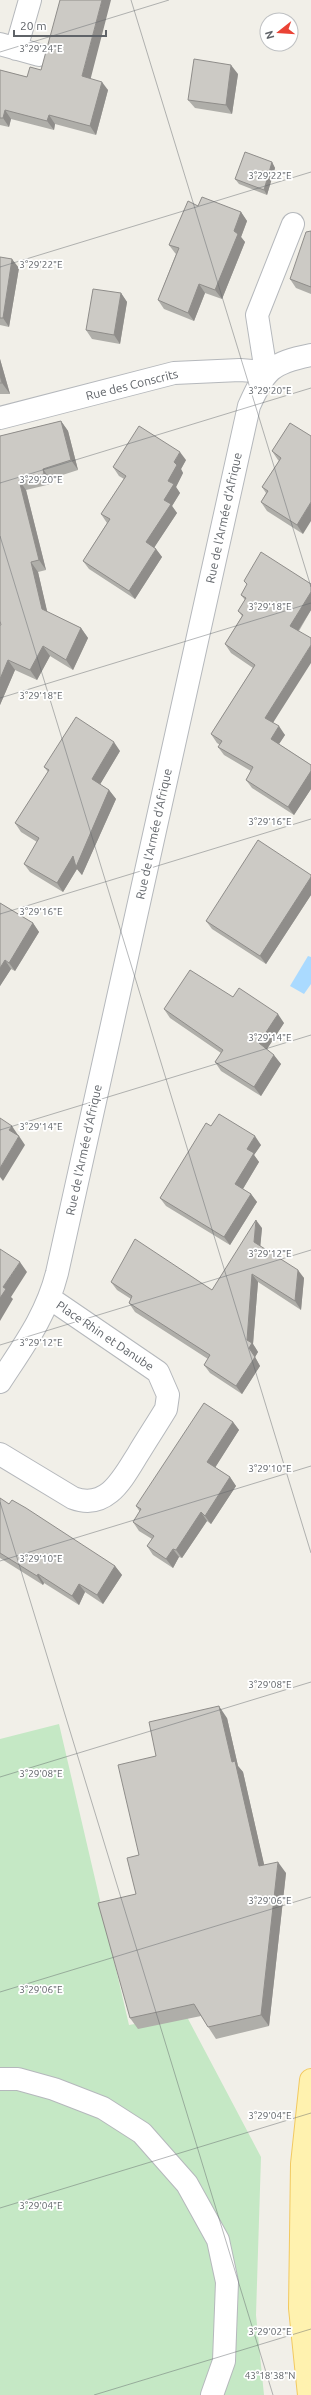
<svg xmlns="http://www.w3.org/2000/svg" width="311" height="2395" font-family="Ubuntu,sans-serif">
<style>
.green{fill:#c5e8c5}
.water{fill:#aadaff}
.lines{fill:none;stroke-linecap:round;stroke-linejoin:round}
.minor-casing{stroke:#b5b8bc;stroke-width:24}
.major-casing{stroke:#f2c960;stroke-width:24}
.minor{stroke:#fff;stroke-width:22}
.major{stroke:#fff2af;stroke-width:22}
.wall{fill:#afaea9}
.shaded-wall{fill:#8f8d8a}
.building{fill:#cccac5;stroke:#8f8d8a}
.ticks{fill:none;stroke:#5f6368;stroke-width:1;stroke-opacity:0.45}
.labels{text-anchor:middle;stroke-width:3.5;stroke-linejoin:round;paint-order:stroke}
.street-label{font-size:12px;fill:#5f6368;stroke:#fff}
.ticks-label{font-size:10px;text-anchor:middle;fill:#5f6368;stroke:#fff;stroke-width:3.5;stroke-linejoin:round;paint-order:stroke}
</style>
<rect width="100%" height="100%" fill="#f1efe8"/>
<path class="green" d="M59,1724L129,2025L186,2015L261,2157L256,2315L264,2395H0V1739Z"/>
<path class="water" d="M308,956L311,957V984L304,994L290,986Z"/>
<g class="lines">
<g class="minor-casing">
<path id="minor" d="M0,44L39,55
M16,49L30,0
M0,418L174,373L240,370L266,372L257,315L293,224
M0,1382C24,1345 46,1316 57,1273L249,406C265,370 271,363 311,355
M0,1454L73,1498C107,1511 123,1478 138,1454C147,1439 157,1424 166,1409L168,1395L158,1372L51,1299
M0,2079H18L54,2089L103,2108L142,2133L187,2184L218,2240L227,2282L224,2361L212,2395"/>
</g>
<g class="major-casing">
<path id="major" d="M309,2395L300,2308L302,2164L311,2080"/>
</g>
<use href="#minor" class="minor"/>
<use href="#major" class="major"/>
</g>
<path class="wall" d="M0,70L27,77L41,70L90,79L108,90L96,135L55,124L54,130L11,119L9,127L0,125Z
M238,74L232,114L195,108L188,100Z
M272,162L275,168L267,195L239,184L235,179Z
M198,206L241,212L247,221L241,237L245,242L222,299L205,293L194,321L164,309L158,300L176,254L175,253L169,245Z
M311,231V294L296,288L290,279Z
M0,257L19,268L9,327L0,325Z
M121,293L127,302L120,344L92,339L86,330Z
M0,359L10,394H0Z
M61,421L68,431L78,470L50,479L51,484L26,490L46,570L38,572L47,612L81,628L88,638L73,670L50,656L37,680L15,670L0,705L1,625L0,436Z
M290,423L303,534L267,511L261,502L266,493L262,487L279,461L278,460L272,451Z
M186,460L181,469L183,473L176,487L180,493L172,506L177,513L154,547L156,549L162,557L135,599L89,569L83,561L107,523L101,514L124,479L119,476L113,467Z
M244,581L311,584V610L299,631L273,723L285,735L279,744L311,765V789L294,815L252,788L246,780L251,771L224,755L218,747L220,745L217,743L211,734L253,668L231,653L225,644L242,616L238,611L245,600L241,595L247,585Z
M120,751L100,784L109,790L116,799L82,875L77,869L63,892L30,872L24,864L37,842L21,832L15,823L48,772L44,767Z
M311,875V895L266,964L212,929L206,921Z
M0,903L33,923L39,932L15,971L11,969L0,986Z
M233,997L284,1023L267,1049L281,1064L261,1096L221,1071L215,1062L221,1053L170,1018L164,1009Z
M211,1126L261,1145L254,1155L259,1162L243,1189L251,1194L257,1202L230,1245L166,1206L160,1198Z
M262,1228L260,1246L304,1278L301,1310L258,1282L253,1344L258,1352L255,1357L260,1366L242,1394L210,1373L204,1365L208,1359L135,1312L129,1303L131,1299L117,1290L111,1282L212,1290Z
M233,1422L239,1430L215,1467L230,1477L236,1486L211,1524L207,1521L182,1558L179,1557L173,1568L153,1555L147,1546L152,1539L139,1531L133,1522L140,1512L136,1506Z
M0,1498L9,1504L115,1566L122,1575L103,1604L85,1592L79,1605L44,1583L43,1585L0,1558Z
M227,1718L238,1766L243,1772L264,1865L286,1873L269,2026L216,2039L201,2016L138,2029L130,2018L136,1894L139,1855L156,1756Z"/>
<path class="shaded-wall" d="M102,0H111L89,85L82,76Z
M231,65L238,74L232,114L226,105Z
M102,82L108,90L96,135L90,126Z
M5,110L11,119L9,127L3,118Z
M49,115L55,124L54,130L47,121Z
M272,162L275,168L267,195L264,190Z
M241,212L247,221L241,237L245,242L222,299L215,290L234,231Z
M12,259L19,268L9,327L3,318Z
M199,284L205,293L194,321L188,313Z
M121,293L127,302L120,344L114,335Z
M0,359L10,394L2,383L0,375Z
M61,421L68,431L78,470L71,460Z
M180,452L186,460L181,469L183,473L176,487L180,493L172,506L177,513L152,551L146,542L164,500L168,481L174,462Z
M43,469L50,479L51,484L44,474Z
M19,480L26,490L46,570L39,560Z
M311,502V521L303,534L297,525Z
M156,549L162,557L135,599L129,591Z
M31,562L38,572L49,619L42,609Z
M311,592V610L296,634L290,626Z
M81,628L88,638L73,670L66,660Z
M311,645V663L271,726L265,718Z
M43,646L50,656L37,680L30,670Z
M8,660L15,670L0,705V679Z
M279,726L285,735L277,747L271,739Z
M114,742L120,751L98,788L92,779Z
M311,771V789L294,815L288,807Z
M109,790L116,799L82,875L77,869L63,892L57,883Z
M311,877V895L266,964L260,956Z
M33,923L39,932L15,971L9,963Z
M5,960L11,969L0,986V968Z
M278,1014L284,1023L265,1052L259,1043Z
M274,1055L281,1064L261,1096L254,1087Z
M12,1126L18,1135L15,1139L9,1130Z
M19,1136L25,1145L3,1181L0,1177V1168Z
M255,1136L261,1145L254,1155L259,1162L241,1192L235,1184L247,1149Z
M251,1194L257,1202L230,1245L224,1237Z
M256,1220L262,1228L260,1250L254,1242Z
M20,1262L27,1272L11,1297L13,1299L0,1321V1298L3,1287Z
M298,1270L304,1278L301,1310L295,1301Z
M252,1274L258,1282L253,1344L258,1352L255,1357L260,1366L242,1394L236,1386L249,1348L247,1340Z
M233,1422L239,1430L213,1471L207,1462Z
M230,1477L236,1486L211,1524L205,1516Z
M201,1512L207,1521L182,1558L176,1550Z
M173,1549L179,1557L173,1568L166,1559Z
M115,1566L122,1575L103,1604L97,1595Z
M38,1574L44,1583L43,1585L37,1576Z
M79,1584L85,1592L79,1605L72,1596Z
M219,1706L227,1718L238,1766L243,1772L267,1877L259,1866L232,1762Z
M278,1862L286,1873L269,2026L261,2015Z"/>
<path class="building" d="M60,0H102L82,76L102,82L90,126L49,115L47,121L5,110L3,118H0V70L27,77L30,67L41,70Z
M194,59L231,65L226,105L188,100Z
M245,152L272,162L264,190L235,179Z
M202,197L241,212L234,231L238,234L215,290L199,284L188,313L158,300L179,248L169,245L188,201L198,206Z
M311,231V287L290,279L306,232Z
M0,257L12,259L3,318H0Z
M93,289L121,293L114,335L86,330Z
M0,375L2,383H0Z
M61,421L71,460L43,469L44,474L19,480L39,560L31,562L42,609L81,628L66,660L43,646L30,670L8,660L0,679V625H1L0,621V436Z
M290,423L311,436V502L297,525L261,502L268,491L262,487L281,458L272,451Z
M139,426L180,452L174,462L177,465L168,481L174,484L164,500L171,504L146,542L156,549L129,591L83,561L110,519L101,514L126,476L113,467Z
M261,552L311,584V592L290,626L311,638V645L265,718L279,726L271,739L311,765V771L288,807L246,780L253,767L218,747L222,741L211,734L255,665L225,644L243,615L238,611L246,598L241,595L247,584L244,581Z
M76,717L114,742L92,779L109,790L76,867L73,856L57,883L24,864L39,838L15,823L49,770L44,767Z
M258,840L311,875V877L260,956L206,921Z
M0,903L33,923L9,963L5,960L0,968Z
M190,970L233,997L239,988L278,1014L259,1043L274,1055L254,1087L215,1062L223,1050L164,1009Z
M219,1114L255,1136L247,1149L254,1153L235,1184L251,1194L224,1237L160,1198L206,1123L211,1126Z
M0,1118L12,1126L9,1130L19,1136L0,1168Z
M256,1220L254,1242L298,1270L295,1301L252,1274L247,1340L252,1343L249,1348L255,1357L236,1386L204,1365L210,1355L129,1303L132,1296L111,1282L135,1239L212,1290Z
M0,1249L20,1262L3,1287L6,1289L0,1298Z
M204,1403L233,1422L207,1462L230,1477L205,1516L201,1512L176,1550L173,1549L166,1559L147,1546L154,1536L133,1522L141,1509L136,1506Z
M0,1498L9,1504L12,1500L26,1508L115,1566L97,1595L79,1584L72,1596L38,1574L37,1576L0,1553Z
M219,1706L232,1762L235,1761L259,1866L278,1862L261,2015L208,2027L194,2004L130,2018L98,1903L136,1894L127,1858L139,1855L118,1765L156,1756L149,1722Z"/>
<path class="ticks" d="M131,0L311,587M0,52L169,0M0,267L311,172M0,483L311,388M0,536L311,1553M0,698L311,603M0,914L311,819M0,1130L311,1035M0,1345L311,1250M0,1502L273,2395M0,1561L311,1466M0,1777L311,1682M0,1992L311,1897M0,2208L311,2113M94,2395L311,2329"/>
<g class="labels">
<g class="street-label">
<text transform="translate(132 385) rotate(-14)" y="4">Rue des Conscrits</text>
<text transform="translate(224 518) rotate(-78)" y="4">Rue de l'Armée d'Afrique</text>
<text transform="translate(154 834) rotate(-78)" y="4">Rue de l'Armée d'Afrique</text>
<text transform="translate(84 1150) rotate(-78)" y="4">Rue de l'Armée d'Afrique</text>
<text transform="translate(105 1336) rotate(34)" y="4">Place Rhin et Danube</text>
</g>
</g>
<g class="ticks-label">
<text x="41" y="52">3°29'24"E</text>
<text x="270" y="179">3°29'22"E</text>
<text x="41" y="268">3°29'22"E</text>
<text x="270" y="394">3°29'20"E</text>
<text x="41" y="483">3°29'20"E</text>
<text x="270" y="610">3°29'18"E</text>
<text x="41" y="699">3°29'18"E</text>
<text x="270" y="825">3°29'16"E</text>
<text x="41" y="915">3°29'16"E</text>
<text x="270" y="1041">3°29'14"E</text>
<text x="41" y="1130">3°29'14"E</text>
<text x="270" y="1257">3°29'12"E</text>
<text x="41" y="1346">3°29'12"E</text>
<text x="270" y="1472">3°29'10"E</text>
<text x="41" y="1562">3°29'10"E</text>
<text x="270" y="1688">3°29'08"E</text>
<text x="41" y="1777">3°29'08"E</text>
<text x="270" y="1904">3°29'06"E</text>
<text x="41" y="1993">3°29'06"E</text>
<text x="270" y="2119">3°29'04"E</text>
<text x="41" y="2209">3°29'04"E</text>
<text x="270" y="2335">3°29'02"E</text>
<text x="270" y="2379">43°18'38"N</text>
</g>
<g transform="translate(279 32) rotate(253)"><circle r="19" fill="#ffffff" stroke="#bfc1c3"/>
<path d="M0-3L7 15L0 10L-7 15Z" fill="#ea4335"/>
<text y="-6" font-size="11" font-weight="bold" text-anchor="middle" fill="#5f6368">N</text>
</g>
<path d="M14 30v6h92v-6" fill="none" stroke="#5f6368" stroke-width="2"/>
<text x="20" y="30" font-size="12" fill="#5f6368" stroke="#ffffff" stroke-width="3" paint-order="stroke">20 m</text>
</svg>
